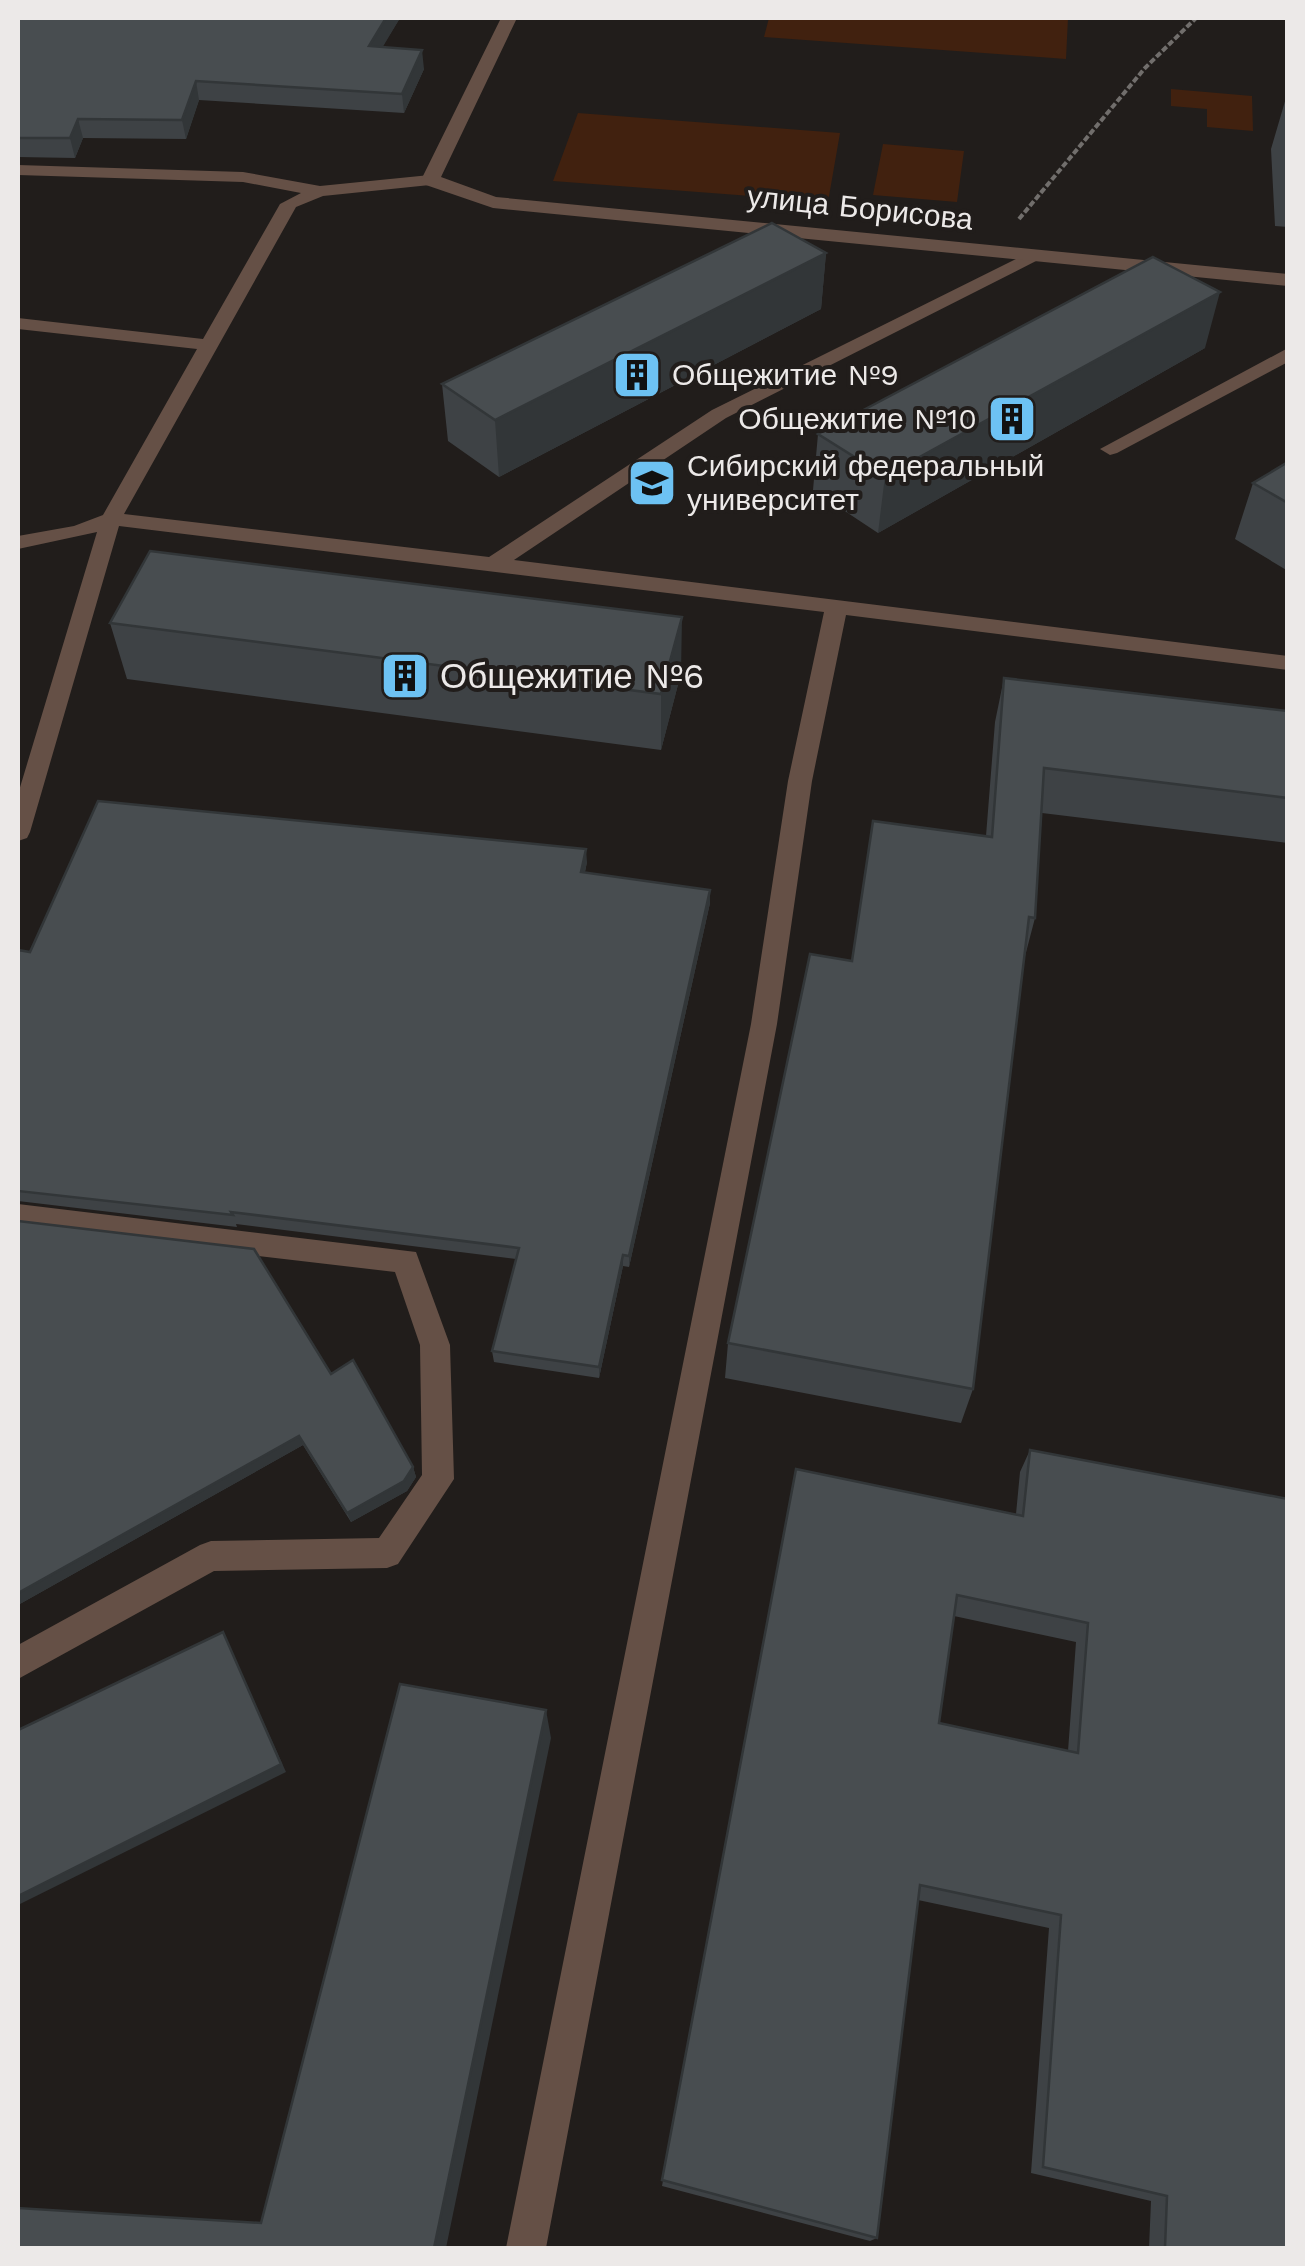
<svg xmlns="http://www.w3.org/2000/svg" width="1305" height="2266" font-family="'Work Sans',sans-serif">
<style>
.green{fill:#41210f}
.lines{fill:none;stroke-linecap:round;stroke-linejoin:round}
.path{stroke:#716e6c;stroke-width:4;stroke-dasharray:6 2.5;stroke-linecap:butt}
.lane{fill:#655046;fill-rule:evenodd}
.street{fill:#655046;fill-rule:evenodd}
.wall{fill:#3e4245;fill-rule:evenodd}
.shaded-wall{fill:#323638}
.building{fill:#484d50;stroke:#323638;stroke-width:2.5;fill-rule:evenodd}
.labels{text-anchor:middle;stroke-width:8;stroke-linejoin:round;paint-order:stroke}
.far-street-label{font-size:30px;fill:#ece9e8;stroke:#211d1b}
.far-poi-label{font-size:30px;fill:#ece9e8;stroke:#211d1b;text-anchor:start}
.poi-label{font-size:35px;fill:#ece9e8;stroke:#211d1b;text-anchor:start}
</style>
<rect width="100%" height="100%" fill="#211d1b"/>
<path class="green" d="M769,18H1068L1066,59L764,37Z
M1171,89L1252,96L1253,131L1207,127V109L1171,106Z
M578,113L840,133L828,202L553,181Z
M883,144L964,151L957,202L873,195Z"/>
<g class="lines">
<path class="path" d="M1019,219L1145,68L1196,18"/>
<path class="lane" d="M18,165L243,172L320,186L430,175L438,180L430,185L323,196L296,207L124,514L489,557L712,410L1032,251L1041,256L1038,260L726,418L514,560L1288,656V670L846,615L812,781L777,1024L546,2248H506L751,1024L788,781L824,612L119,526L30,832L27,838L18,841V794L97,532L18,549V536L74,526L103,515L197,349L18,329V318L203,339L280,204L301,193L243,182L18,175Z
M1288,348V362L1117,453L1110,455L1100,449Z
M18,1204L416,1252L450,1345L454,1479L398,1564L387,1568L214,1571L18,1679V1645L200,1545L211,1541L379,1538L422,1475L420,1345L395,1272L18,1228Z"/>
<path class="street" d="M501,18H517L441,177L496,197L1288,274V286L493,208L423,184L421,180Z"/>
</g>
<path class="wall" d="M18,18H400L382,47L424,69L404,113L199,100L186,139L83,138L75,158L18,157Z
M1288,91V227L1275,226L1271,149Z
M826,253L821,309L499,477L448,441L442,384Z
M1205,348L878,533L813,490L818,434Z
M1288,462V571L1235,539L1253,483Z
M110,623L681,673L661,750L127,679Z
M1004,678L1288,711V843L1042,813L1035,918L1024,960L973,1389L961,1423L725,1378L728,1343L852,961L986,836L995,722Z
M587,862L585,872L710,903L629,1267L623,1266L599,1378L494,1362L492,1351L516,1259L236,1224L237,1227L18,1201V950L30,952Z
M18,1221L331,1374L413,1467L416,1477L407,1491L351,1522L303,1445L18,1605Z
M1030,1450L1288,1499V2248H1149L1151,2201L1031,2173L1049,1928L918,1900L877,2238L870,2241L662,2186L796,1469L1016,1514L1020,1472ZM954,1616L1076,1642L1068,1751L939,1723Z"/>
<path class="shaded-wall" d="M386,18H400L372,65L369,46Z
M422,50L424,69L404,113L402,94Z
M196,81L199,100L186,139L182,120Z
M78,119L83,138L75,158L70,138Z
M826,253L821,309L499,477L495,420Z
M1220,292L1205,348L878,533L885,476Z
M682,617L681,673L661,750V694Z
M586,849L587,862L582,885L581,872Z
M710,890V903L629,1267V1256Z
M623,1255V1266L599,1378V1367Z
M299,1436L303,1445L18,1605V1593Z
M413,1467L416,1477L407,1491L351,1522L347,1513Z
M223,1632L286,1772L18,1905V1896Z
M546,1710L551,1738L446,2248H434Z"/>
<path class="building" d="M18,18H386L369,46L422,50L402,94L196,81L182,120L78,119L70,138H18Z
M772,223L826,253L495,420L442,384Z
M1153,257L1220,292L885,476L818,434Z
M1288,462V503L1253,483Z
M150,551L682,617L661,694L110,623Z
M1004,678L1288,711V798L1044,768L1035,918L1029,917L973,1389L728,1343L810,954L852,961L873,821L992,837Z
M98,801L586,849L581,872L710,890L629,1256L623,1255L599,1367L492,1351L519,1248L231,1212L233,1215L18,1191V950L30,952Z
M18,1221L254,1249L331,1374L353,1360L413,1467L404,1481L347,1513L299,1436L18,1593Z
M1030,1450L1288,1499V2248H1165L1167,2196L1043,2167L1061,1915L920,1885L877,2238L662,2180L796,1469L1023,1516ZM957,1595L1088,1623L1078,1753L939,1723Z
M223,1632L281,1764L18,1896V1730Z
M400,1684L546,1710L434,2248H18V2208L261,2223Z"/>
<defs>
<g id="building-square" transform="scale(2.5)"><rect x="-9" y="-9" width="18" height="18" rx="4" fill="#6dc2f3" stroke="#211d1b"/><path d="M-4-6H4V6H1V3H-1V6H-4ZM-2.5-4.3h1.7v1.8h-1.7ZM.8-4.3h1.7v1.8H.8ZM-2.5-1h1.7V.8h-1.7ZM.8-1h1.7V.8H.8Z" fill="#111"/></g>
<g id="university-square" transform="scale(2.5)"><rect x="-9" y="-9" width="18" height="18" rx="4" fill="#6dc2f3" stroke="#211d1b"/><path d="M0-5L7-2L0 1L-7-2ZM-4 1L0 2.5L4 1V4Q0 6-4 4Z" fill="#111"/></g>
</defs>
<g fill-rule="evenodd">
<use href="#building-square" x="637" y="375"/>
<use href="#building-square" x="1012" y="419"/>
<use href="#university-square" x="652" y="483"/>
<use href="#building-square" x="405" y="676"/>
</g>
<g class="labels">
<g class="far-street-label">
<text transform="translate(860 208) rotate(6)" y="10">улица Борисова</text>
</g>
<g class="far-poi-label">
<text x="672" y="385">Общежитие №9</text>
<text x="977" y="429" text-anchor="end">Общежитие №10</text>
<text x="687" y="476">Сибирский федеральный<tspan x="687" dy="34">университет</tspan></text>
</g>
<g class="poi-label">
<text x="440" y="688">Общежитие №6</text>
</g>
</g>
<rect width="1305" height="2266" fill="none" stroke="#ece9e8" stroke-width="40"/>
</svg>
